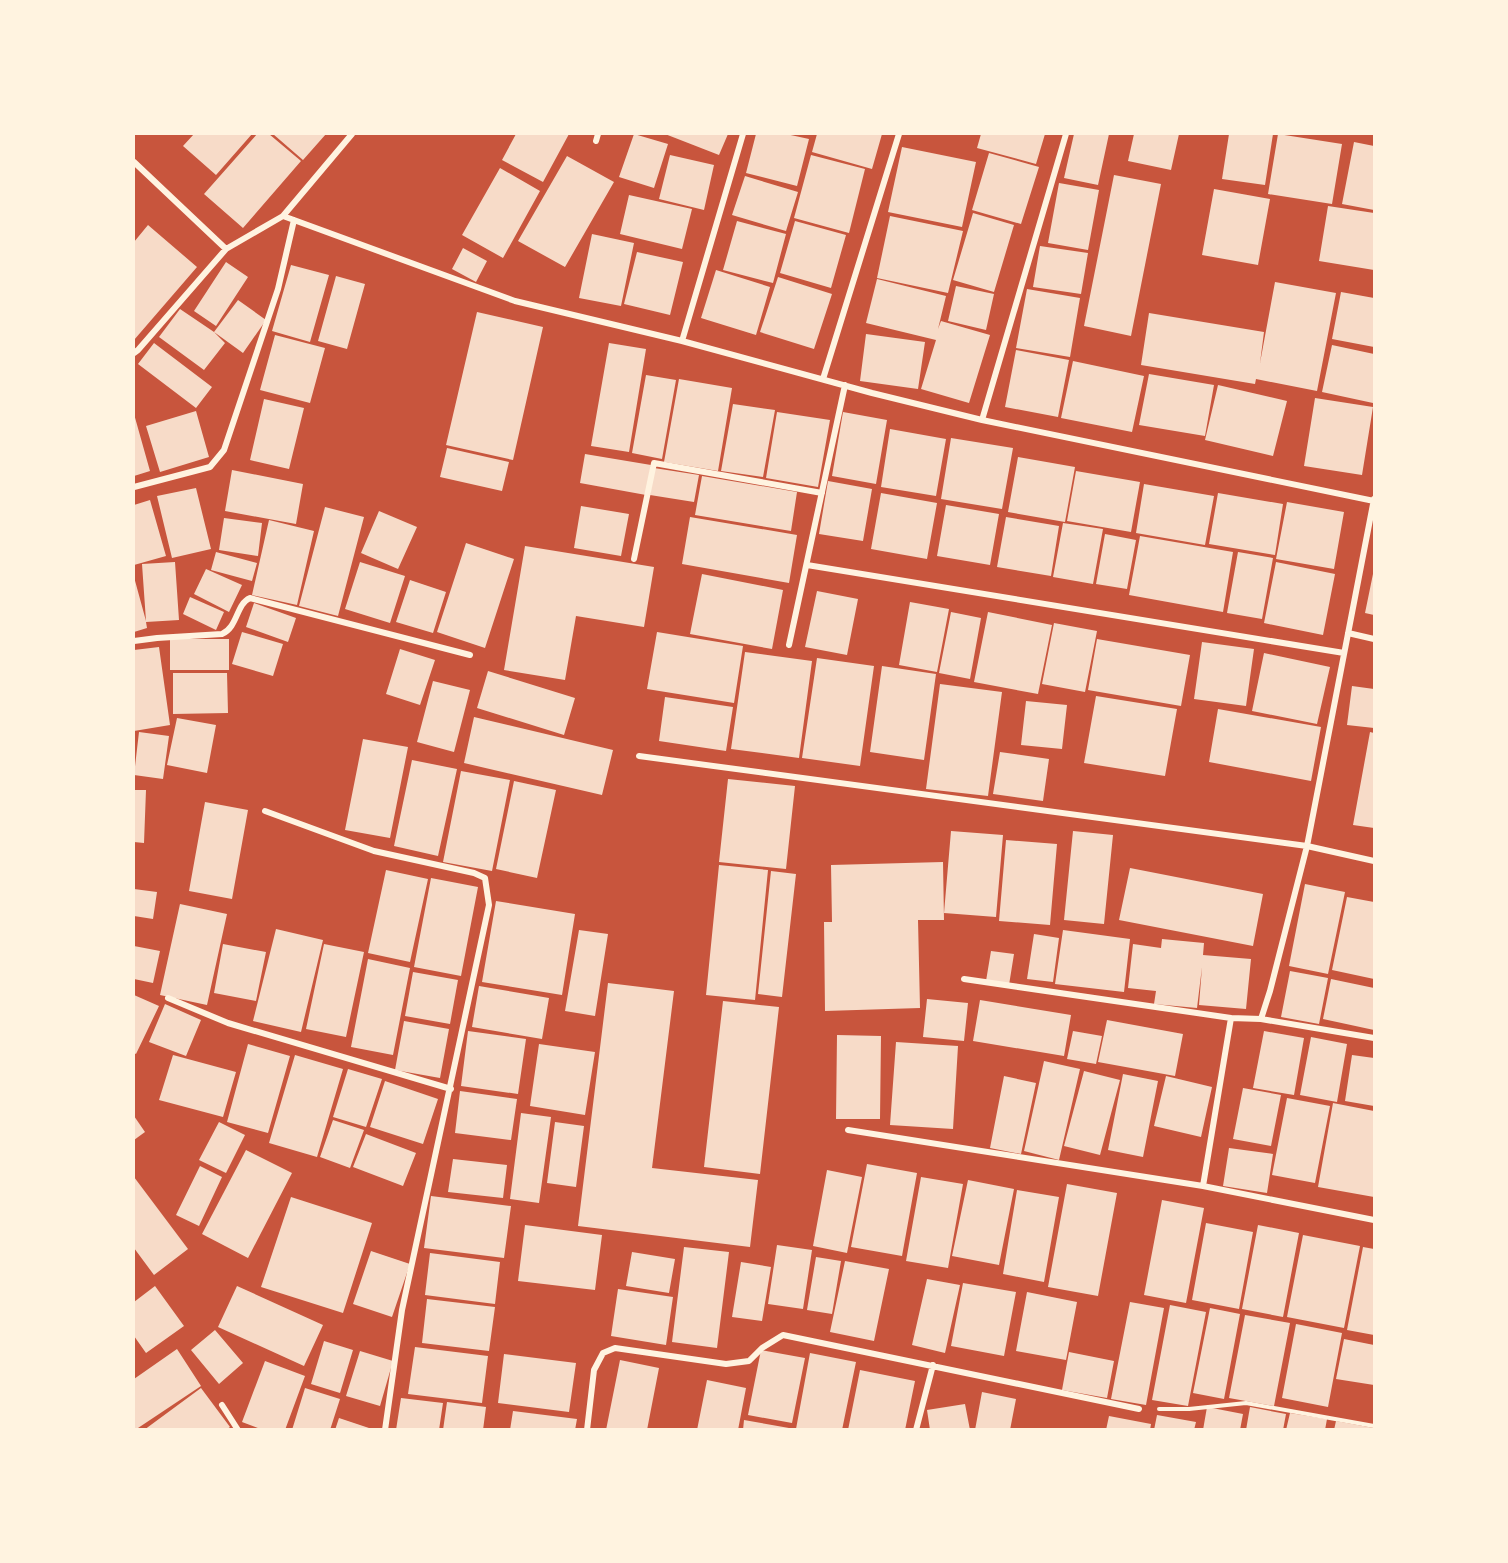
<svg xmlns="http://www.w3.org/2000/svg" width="1508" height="1563" font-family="'Archivo Narrow',sans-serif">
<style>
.building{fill:#f7dbc8}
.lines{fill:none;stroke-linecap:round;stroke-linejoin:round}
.path{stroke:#fff3e0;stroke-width:4}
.minor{stroke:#fff3e0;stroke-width:6}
</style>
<rect width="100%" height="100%" fill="#c8553d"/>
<path class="building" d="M194,134H252L216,175L183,146Z
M257,134H269L301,161L243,228L204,194Z
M273,134H326L303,160Z
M516,134H569L543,182L502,160Z
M634,134L668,144L654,188L619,177Z
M665,134H728L719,155Z
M756,134H786L809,139L797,186L746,173Z
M817,134H882L872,169L812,152Z
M981,134H1045L1036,164L977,148Z
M1074,134H1109L1098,185L1064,178Z
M1134,134H1179L1171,170L1128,161Z
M1229,134H1273L1265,185L1222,179Z
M1278,134L1342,144L1332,204L1268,194Z
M1354,142L1374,146V210L1342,204Z
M902,147L976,162L962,227L888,212Z
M989,153L1039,167L1021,224L972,210Z
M670,155L714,165L704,210L659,199Z
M811,155L865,169L849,233L794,218Z
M567,156L614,182L565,267L518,241Z
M500,168L540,191L503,258L462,235Z
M1114,175L1161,184L1131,336L1084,326Z
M745,176L798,192L786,231L732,215Z
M1059,183L1099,190L1088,250L1048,243Z
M1214,189L1270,199L1258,265L1202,255Z
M629,195L692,209L682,249L620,234Z
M1328,206L1374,213V270L1319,261Z
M973,213L1014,225L994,292L953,280Z
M890,216L963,231L948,293L877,278Z
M737,221L786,234L773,283L723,270Z
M795,221L846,235L831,288L780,273Z
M148,225L197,267L134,340V242Z
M592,234L634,243L621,306L579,298Z
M1040,246L1088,253L1081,294L1033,287Z
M463,248L487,261L476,282L452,269Z
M637,252L683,262L670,315L624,304Z
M226,262L248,277L216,326L194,311Z
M291,265L329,275L310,342L272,331Z
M716,270L770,287L756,335L701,318Z
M336,276L365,284L347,349L318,341Z
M778,277L832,294L814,349L760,332Z
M877,279L946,296L938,329L941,321L990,335L969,403L921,389L936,340L866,323Z
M1275,282L1336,293L1317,391L1256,379L1255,384L1141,365L1149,313L1264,332L1260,363Z
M956,286L994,294L986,330L948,321Z
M1027,289L1080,298L1070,357L1016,348Z
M1341,292L1374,298V347L1332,339Z
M238,300L266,320L243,353L214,332Z
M180,309L214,332L225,343L204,370L159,337Z
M477,312L543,327L513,460L446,445Z
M866,334L925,342L918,389L860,381Z
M275,335L325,348L310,403L260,390Z
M154,343L212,387L196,408L138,364Z
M609,343L646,349L629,452L591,446Z
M1332,345L1374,354L1373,403L1322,392Z
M1016,350L1069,360L1058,417L1005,407Z
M1073,361L1144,376L1132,432L1061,418Z
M1149,374L1214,385L1205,436L1139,425Z
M646,375L676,380L662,459L632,453Z
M679,379L732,388L718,471L664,462Z
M1218,385L1287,401L1273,456L1205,440Z
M1315,398L1373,407L1362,475L1304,466Z
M264,399L304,408L289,469L250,460Z
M733,404L775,410L763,477L721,471Z
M196,411L209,457L160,472L146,426Z
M777,412L830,420L818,487L766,478Z
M843,412L887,420L876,484L832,476Z
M134,414L150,471L134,476Z
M890,429L946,439L936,496L881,487Z
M951,438L1013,448L1002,509L941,499Z
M447,448L509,462L502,491L440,477Z
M585,454L651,465L646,495L580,483Z
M1018,457L1075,467L1065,522L1008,512Z
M654,468L699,475L694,502L650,495Z
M232,470L303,484L296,524L225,511Z
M1076,471L1140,482L1131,532L1067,521Z
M702,476L797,492L791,531L695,515Z
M828,481L872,489L863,541L819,534Z
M1144,484L1214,496L1205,545L1136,533Z
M196,488L211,549L172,558L157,496Z
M881,493L937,503L927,559L871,549Z
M1218,493L1283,504L1275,555L1209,544Z
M150,500L166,556L134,565V505Z
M1287,502L1344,512L1334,569L1276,559Z
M946,505L999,514L990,565L937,556Z
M581,506L629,514L621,556L574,548Z
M325,507L364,517L338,616L299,606Z
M379,511L417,527L398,569L361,553Z
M690,517L797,535L789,583L682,564Z
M1006,517L1059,526L1051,576L997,567Z
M224,518L262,523L258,556L219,550Z
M269,520L314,531L297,605L252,595Z
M1063,523L1103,529L1093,584L1053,577Z
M1105,534L1136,540L1127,589L1096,584Z
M1140,536L1233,552L1223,612L1129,595Z
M466,543L514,559L485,648L437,632Z
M525,546L654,567L644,627L576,616L565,680L504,670Z
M216,552L257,563L252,581L211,570Z
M1238,552L1273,558L1262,619L1227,613Z
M175,562L179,620L146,622L147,628L134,632V577L146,621L142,564Z
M360,562L405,576L390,623L345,609Z
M1276,562L1335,574L1323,635L1264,623Z
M206,569L242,585L229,612L194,594Z
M702,574L783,590L772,649L690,634Z
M1373,574H1374V615L1365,613Z
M410,580L446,592L433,633L396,622Z
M817,591L858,599L847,655L805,647Z
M190,597L224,612L216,630L183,614Z
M910,602L949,609L937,672L899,665Z
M254,603L296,618L288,642L246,627Z
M951,612L981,618L970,679L939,673Z
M988,612L1052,625L1038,694L974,682Z
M1054,623L1097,631L1085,692L1042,684Z
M242,632L283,644L273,676L232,664Z
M657,632L743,646L734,703L647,689Z
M170,639H229V670H170Z
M1097,639L1190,655L1181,706L1088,690Z
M1202,642L1254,649L1246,706L1194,699Z
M159,647L170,725L134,731V650Z
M400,649L435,660L420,705L386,694Z
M745,652L812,661L799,758L731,749Z
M1264,653L1330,667L1317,724L1252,711Z
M817,658L874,666L860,766L802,758Z
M882,666L936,674L924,760L870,752Z
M488,671L575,698L564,735L477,708Z
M173,673H227L228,713L173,714Z
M433,681L470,690L454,752L417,742Z
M940,684L1002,692L988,796L926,789Z
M1352,686L1374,689V728L1347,725Z
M1096,696L1177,709L1165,776L1084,763Z
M665,697L733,707L726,751L659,741Z
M1026,701L1067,705L1062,749L1021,745Z
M1218,709L1321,727L1311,781L1209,762Z
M474,717L613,750L602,795L464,763Z
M177,718L216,725L207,773L167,765Z
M139,732L169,736L163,779L134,775Z
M1370,732L1374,733V828L1353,825Z
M363,739L408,747L390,838L345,830Z
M1000,752L1049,759L1043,801L993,794Z
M412,760L457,769L438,856L394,846Z
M461,771L510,780L492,871L443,862Z
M728,779L795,786L786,869L719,862Z
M514,781L556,790L537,878L496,869Z
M134,790H146L144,843L134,842Z
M205,802L248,810L232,899L189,891Z
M951,831L1003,835L996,917L944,913Z
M1073,831L1113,835L1104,924L1064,920Z
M1006,840L1057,844L1050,925L999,921Z
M943,862L944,920H918L920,1008L825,1011L824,922H832L831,865Z
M719,865L768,870L755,1000L706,995Z
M1130,868L1263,894L1253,946L1119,920Z
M386,870L428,879L410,962L368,953Z
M771,871L796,874L782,997L758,994Z
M431,878L478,887L461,976L414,967Z
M1305,884L1345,892L1328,974L1289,966Z
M134,889L157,892L153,919L134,916Z
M1347,897L1374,902V979L1332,970Z
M496,901L575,914L562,995L482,982Z
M180,904L227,914L207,1005L160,995Z
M276,929L323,940L301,1032L253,1021Z
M579,930L608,934L595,1016L565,1011Z
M1063,930L1130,939L1124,992L1055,984Z
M1034,934L1059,938L1053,982L1027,979Z
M1162,939L1204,943L1203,955L1251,959L1246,1009L1199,1005L1202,967L1197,1008L1154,1004L1156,991L1128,988L1133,944L1161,948Z
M223,944L266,952L256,1001L214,993Z
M324,944L364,952L346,1037L306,1029Z
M134,946L160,951L153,983L134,979Z
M991,951L1014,954L1009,985L986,981Z
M368,959L410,968L393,1055L351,1047Z
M1290,971L1328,978L1319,1024L1281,1017Z
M413,972L458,980L450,1024L405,1016Z
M1331,979L1374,988V1030L1323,1019Z
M608,983L674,991L652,1168L758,1180L750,1247L578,1226Z
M479,986L549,998L542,1039L472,1027Z
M134,995L159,1006L136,1054L134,1053Z
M927,999L968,1003L964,1041L923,1037Z
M980,1000L1071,1015L1064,1056L973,1041Z
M723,1001L779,1007L760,1174L704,1167Z
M165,1004L201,1020L186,1056L149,1042Z
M1107,1020L1183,1034L1175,1076L1098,1062Z
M404,1021L449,1029L440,1078L395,1070Z
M468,1031L526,1039L518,1094L461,1086Z
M1073,1031L1102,1036L1096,1064L1067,1059Z
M1264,1031L1304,1038L1294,1095L1253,1088Z
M837,1035L881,1036L880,1119H836Z
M1311,1037L1347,1044L1337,1102L1300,1095Z
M896,1042L958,1046L953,1129L890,1125Z
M248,1044L290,1056L268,1133L227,1122Z
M539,1044L595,1052L585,1115L530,1106Z
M173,1055L236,1072L223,1117L159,1100Z
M295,1055L343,1069L317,1157L269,1143Z
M1352,1055L1374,1058V1106L1345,1101Z
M1044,1061L1080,1069L1059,1160L1024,1151Z
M348,1069L382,1079L366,1127L333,1117Z
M1084,1071L1120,1080L1100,1155L1064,1146Z
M1123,1074L1158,1081L1143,1157L1108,1150Z
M1004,1076L1036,1083L1021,1154L990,1148Z
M1166,1076L1212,1087L1201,1137L1154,1126Z
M385,1081L438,1099L423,1144L370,1127Z
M1243,1088L1281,1095L1271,1146L1233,1139Z
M460,1091L517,1099L511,1140L455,1133Z
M1287,1098L1330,1106L1315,1183L1272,1175Z
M1333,1103L1374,1111V1197L1318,1187Z
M521,1113L551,1117L539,1203L510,1199Z
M134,1116L145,1132L134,1140Z
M333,1120L364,1130L350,1168L320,1157Z
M219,1122L245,1135L226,1173L199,1160Z
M555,1122L584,1126L576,1187L547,1183Z
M366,1134L416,1153L403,1186L353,1167Z
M1229,1148L1273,1154L1267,1193L1223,1186Z
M246,1150L292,1173L248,1258L202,1234Z
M453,1159L507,1165L503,1198L448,1192Z
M867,1164L917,1173L902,1256L851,1247Z
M200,1166L222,1177L199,1226L176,1215Z
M827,1170L862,1177L847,1253L813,1246Z
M134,1177L188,1249L154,1275L134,1248Z
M921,1177L963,1184L948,1268L906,1261Z
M968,1180L1014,1189L999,1265L952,1256Z
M1067,1184L1117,1193L1098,1296L1048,1287Z
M1017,1190L1059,1197L1044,1282L1003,1274Z
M431,1196L511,1206L504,1258L424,1248Z
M291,1197L372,1223L343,1313L261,1287Z
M1162,1200L1204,1208L1186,1303L1144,1295Z
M1206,1223L1253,1232L1239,1309L1192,1300Z
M525,1225L602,1235L595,1290L518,1281Z
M1258,1225L1299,1233L1283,1317L1242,1309Z
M1303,1235L1360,1246L1344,1328L1287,1317Z
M777,1245L812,1250L803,1309L768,1304Z
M684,1247L729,1252L717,1348L672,1342Z
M1363,1247L1374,1249V1335L1347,1330Z
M371,1251L410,1264L392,1317L353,1304Z
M632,1252L675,1259L669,1293L626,1286Z
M430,1253L500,1262L495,1304L425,1295Z
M816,1257L841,1261L832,1314L807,1310Z
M845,1261L889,1269L874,1341L830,1332Z
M741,1262L771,1267L762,1321L732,1317Z
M927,1279L960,1285L945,1353L912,1345Z
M963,1283L1016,1292L1004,1356L951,1346Z
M155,1286L184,1326L146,1353L134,1336V1302Z
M237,1286L323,1325L304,1366L218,1327Z
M618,1289L673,1297L666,1345L611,1336Z
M1027,1292L1077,1302L1066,1360L1016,1351Z
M427,1299L495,1307L489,1351L422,1343Z
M1130,1302L1164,1308L1146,1405L1111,1399Z
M1170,1305L1206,1312L1188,1406L1152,1400Z
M1210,1308L1240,1314L1224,1399L1193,1393Z
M1245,1315L1290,1323L1274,1406L1229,1398Z
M1296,1324L1342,1333L1328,1407L1282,1398Z
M215,1330L243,1363L219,1384L191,1350Z
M1344,1339L1374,1345V1385L1336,1379Z
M324,1341L353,1350L340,1393L311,1384Z
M415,1347L488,1356L482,1403L408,1394Z
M177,1349L201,1386L135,1430L134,1427V1379Z
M761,1350L805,1358L792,1423L748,1415Z
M360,1351L393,1361L380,1406L346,1396Z
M1069,1352L1114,1361L1107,1398L1062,1390Z
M810,1353L856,1362L842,1430L796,1429Z
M504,1354L576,1363L569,1412L498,1403Z
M620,1360L659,1368L647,1430H606Z
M265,1361L305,1376L285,1430H263L242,1422Z
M860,1370L915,1381L905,1430H848Z
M707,1380L746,1388L738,1430H697Z
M201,1388L230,1427L226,1430H144Z
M305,1388L340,1399L330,1430H292Z
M982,1392L1016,1399L1010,1430H975Z
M401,1398L443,1403L439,1430H396Z
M447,1402L486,1407L483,1430H443Z
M965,1404L970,1430H930L927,1410Z
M1207,1407L1243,1414L1240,1430H1203Z
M1250,1407L1286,1414L1283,1430H1246Z
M513,1411L577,1419L575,1430H510Z
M1290,1413L1327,1419L1325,1430H1286Z
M1157,1415L1196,1422L1194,1430H1154Z
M1109,1416L1151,1424L1150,1430H1106Z
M339,1418L372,1429V1430H335Z
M744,1420L789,1428L788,1430H743Z
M1336,1421L1374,1428V1430H1334Z"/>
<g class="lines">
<path class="path" d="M1159,1409H1189L1246,1403L1374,1426"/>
<path class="minor" d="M596,141L598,134
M134,162L226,249
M283,216L515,301L682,341L872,393L982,420L1374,501
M682,341L743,134
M134,353L138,350L226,249L283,216L352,134
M823,379L899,134
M982,420L1066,134
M134,487L210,467L224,450L278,289L294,220
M634,559L654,463L822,493
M807,565L1344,653
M1348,633L1374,639
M134,641L157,638L222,634C238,627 236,604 250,598L470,655
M789,645L845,385
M639,756L1307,846L1374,861
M265,811L374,851L474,873L485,878L489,905L402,1310L385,1430
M964,979L1231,1018L1261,1019L1374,1038
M168,998L228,1023L451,1089
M1231,1018L1203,1186L1374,1220
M1261,1019L1270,991L1307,846L1374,499
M848,1130L1203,1186
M222,1405L238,1430
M587,1430L594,1370L603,1353L615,1348L726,1364L749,1361L762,1348L783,1335L1139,1409
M916,1430L933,1365"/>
</g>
<rect width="1508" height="1563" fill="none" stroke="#fff3e0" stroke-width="270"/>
</svg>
